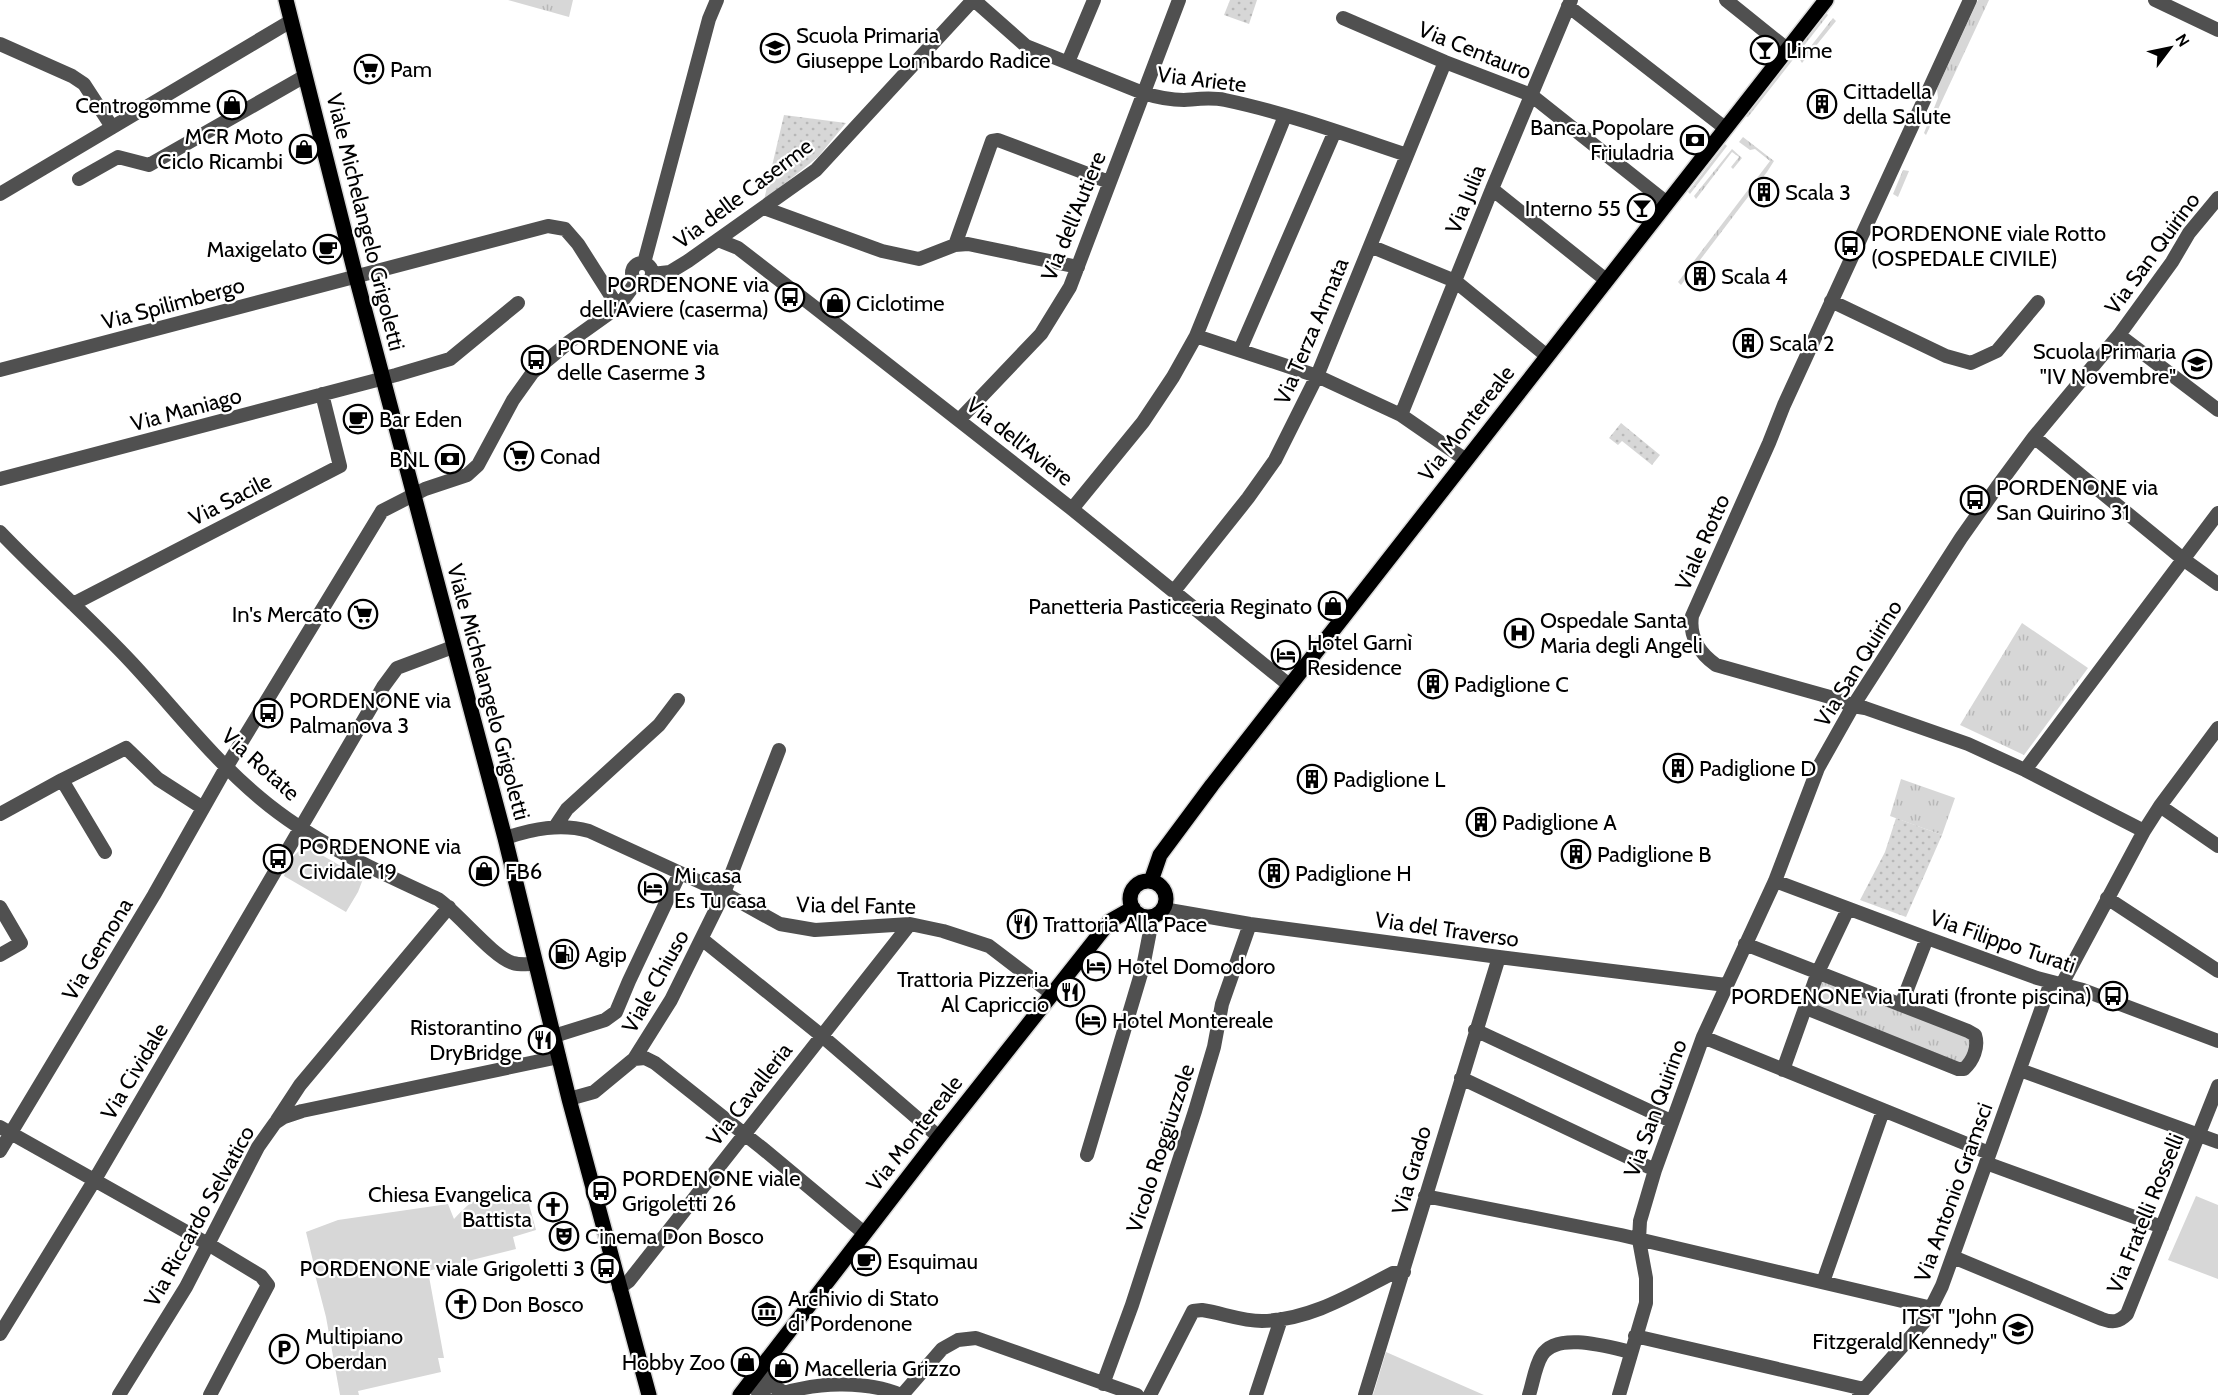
<svg xmlns="http://www.w3.org/2000/svg" width="2218" height="1395" font-family="Cabin,sans-serif">
<style>
.grass{fill:url(#grass-tufts)}
.garden{fill:url(#garden-dots)}
.pitch{fill:#d7d7d7}
.lines{fill:none;stroke-linecap:round;stroke-linejoin:round}
.major-casing{stroke:#dbdbdb;stroke-width:18}
.minor{stroke:#505050;stroke-width:14}
.major{stroke:#000;stroke-width:15}
.labels{text-anchor:middle;stroke-width:4.5;stroke-linejoin:round;paint-order:stroke}
.poi-label{font-size:22px;fill:#000;stroke:#fff;text-anchor:start}
.street-label{font-size:22px;fill:#000;stroke:#fff}
</style>
<defs>
<pattern id="grass-tufts" width="24" height="20" patternUnits="userSpaceOnUse" patternTransform="scale(1.5)"><rect width="24" height="20" fill="#d7d7d7"/><path d="M3 7l-1-3M5 7V3M7 7l1-3M15 17l-1-3M17 17v-4M19 17l1-3" fill="none" stroke="#b7b7b7"/></pattern>
<pattern id="garden-dots" width="8" height="8" patternUnits="userSpaceOnUse" patternTransform="scale(1.5)"><rect width="8" height="8" fill="#d7d7d7"/><path d="M2 2h.1M6 6h.1" fill="none" stroke="#b7b7b7" stroke-width="1.8" stroke-linecap="round"/></pattern>
</defs>
<rect width="100%" height="100%" fill="#fff"/>
<path class="grass" d="M508,0H573L569,17Z
M1978,0H1989L1926,135L1924,133L1938,98L1937,89Z
M1826,13L1828,15L1748,117L1745,116Z
M1833,18L1836,21L1802,63L1800,60Z
M1743,137L1774,161L1767,172L1681,285L1678,282L1770,161L1755,149L1750,150L1739,142Z
M1725,144L1727,146L1690,194L1688,192Z
M1732,149L1742,158L1733,169L1731,167L1739,157L1732,152L1696,199L1694,196Z
M1903,170L1909,171L1898,197L1893,194Z
M2022,623L2088,668L2024,755L1960,725Z
M1901,779L1955,798L1942,835L1890,816Z
M1818,972L1975,1035L1964,1069L1806,1008Z"/>
<path class="garden" d="M1230,0H1257L1249,24L1224,15Z
M784,115L846,123L818,157L764,200Z
M1621,423L1660,455L1652,465L1622,441L1618,445L1609,438Z
M1896,818L1942,835L1906,917L1860,900L1885,852Z"/>
<path class="pitch" d="M308,847L363,879L358,892L346,912L284,876C289,863 293,851 308,847Z
M499,1196L506,1199L527,1197L536,1230L513,1237L516,1249L428,1271L444,1358H438L441,1372L358,1391L359,1395H340L326,1317L312,1263L313,1261L306,1232L338,1220L448,1204L454,1219C470,1202 475,1197 499,1196Z
M2196,1196L2218,1205V1279L2168,1260Z
M1386,1352L1484,1395H1373Z"/>
<g class="lines">
<g class="major-casing">
<path id="major" d="M286,0L356,277L505,838L569,1099L649,1395
M1151,881L1160,855L1212,785L1826,0
M1130 899a18 18 0 1 1 36 0a18 18 0 1 1-36 0Z
M740,1395L939,1137L1110,921L1133,908"/>
</g>
<path class="minor" d="M974,0L1026,46L1143,93C1156,97 1170,100 1184,100C1198,99 1211,97 1225,100C1287,113 1347,135 1407,155
M1726,0L1787,49
M1970,0L1784,405L1769,443L1692,616C1689,636 1699,653 1716,665L1837,699L1853,706L1865,708L1968,744L2025,770L2144,831
M2155,0L2218,30
M1568,6L1725,128
M1343,18L1445,62L1531,95L1667,203
M0,44L72,76L84,84L112,127
M1068,62L1094,0
M79,179L118,157L149,165L305,76
M1492,189L1606,280
M0,194L291,21
M764,208L882,251L919,259L955,245L968,244L1078,267
M718,240L738,248L813,306L1072,509L1289,685
M955,245L992,141L998,140L1109,182
M1370,246L1455,281L1547,356
M644,263L709,19L717,0
M632 273a10 10 0 1 1 20 0a10 10 0 1 1-20 0Z
M652,274L670,272L688,261L816,170L973,0
M1831,301L1946,356L1971,363L1997,351L2038,302
M2119,335L2218,410
M1196,336L1317,376L1401,415L1466,460
M1240,350L1335,131
M0,370L548,226L565,229L578,244L618,307
M1401,415L1492,189L1571,0
M959,420L1041,334L1070,287L1179,0
M2034,437L2183,559L2218,584
M0,479L396,375L450,359L518,303
M1072,509L1143,422L1173,377L1196,336L1285,116
M0,532C43,577 90,618 132,663C174,708 213,759 260,798C312,842 377,871 438,899C458,913 494,958 513,963C519,965 529,964 536,964
M1174,591L1248,498L1275,460L1317,376L1445,62
M73,604L340,466L322,394
M2025,770L2218,513
M62,780L105,852
M2160,806L2218,846
M0,814L62,780L126,748L158,779L203,808
M555,827L567,809L659,725L678,700
M505,838C533,829 560,823 589,831L724,893L780,924L815,930L910,924L943,931L989,946L1052,994
M1775,881L1927,938L2037,978L2083,990L2218,1041
M2107,898L2218,971
M0,907L21,943L0,955
M1163,909L1250,924L1499,957L1726,985
M703,940L822,1036L939,1137
M1745,944L1968,1031L1975,1035C1979,1047 1973,1061 1964,1069H1958L1806,1008
M2062,984L2144,831L2160,806L2218,728
M1901,1005L1927,938
M1475,1030L1671,1121
M554,1036L605,1020L616,1012L629,981L680,873
M1703,1037L1989,1153
M634,1059L645,1058L655,1063L762,1148L864,1233
M1783,1070L1818,972L1848,909
M2020,1070L2218,1142
M1461,1078L1655,1170
M569,1099L594,1092L634,1059L671,1000L724,893L779,750
M277,1120L300,1085L449,907
M0,1127L208,1244L261,1276L268,1285L210,1395
M0,1151L154,895L227,766L382,511L425,489L467,475L478,465L513,400L533,372L569,342L618,307L637,281
M1087,1155L1143,967L1151,926L1149,917
M1986,1163L2162,1227
M1425,1196L1621,1235L1932,1308
M1953,1257L2102,1319C2113,1323 2119,1322 2127,1314L2218,1086
M1823,1282L1883,1111
M619,1288L629,1281L910,924
M0,1334L94,1181L383,687L397,668L453,647
M1635,1336L1864,1389
M759,1369L768,1383L785,1393
M750,1382L759,1393L764,1395
M1103,1384L1132,1305L1195,1111L1214,1047L1222,1004L1250,924
M119,1395L186,1287L258,1147L275,1123L284,1117L302,1111L559,1057
M778,1395C814,1382 866,1380 901,1395
M902,1395L942,1349L958,1340L976,1338L1137,1395
M1150,1395L1193,1311L1202,1310C1222,1313 1242,1321 1262,1321C1311,1320 1352,1294 1393,1273L1404,1272
M1256,1395L1281,1319
M1365,1395L1499,957
M1529,1395C1533,1383 1535,1366 1542,1355C1557,1331 1609,1347 1631,1352
M1619,1395L1646,1303V1278L1639,1240L1640,1221L1655,1170L1703,1037L1775,881L1818,768L1853,706L1961,538L1997,487L2034,437L2119,335L2172,262L2189,233L2218,198
M1859,1395L1924,1322L1942,1286L2051,982"/>
<use href="#major" class="major"/>
</g>
<defs>
<g id="school-ring" transform="scale(1.5)"><circle r="9.5" fill="#fff" stroke="#000" stroke-width="1.5"/><path d="M0-5L7-2L0 1L-7-2ZM-4 1L0 2.5L4 1V4Q0 6-4 4Z" fill="#000"/></g>
<g id="bar-ring" transform="scale(1.5)"><circle r="9.5" fill="#fff" stroke="#000" stroke-width="1.5"/><path d="M-6-5H6L.8 .8V4.5H3.5V6h-7V4.5H-.8V.8Z" fill="#000"/></g>
<g id="supermarket-ring" transform="scale(1.5)"><circle r="9.5" fill="#fff" stroke="#000" stroke-width="1.5"/><path d="M-6-5.5h2.5l.6 2H6L4.5 2H-2.5L-4.4-4H-6ZM-1.5 3.2a1.3 1.3 0 1 0 .1 0ZM3 3.2a1.3 1.3 0 1 0 .1 0Z" fill="#000"/></g>
<g id="building-ring" transform="scale(1.5)"><circle r="9.5" fill="#fff" stroke="#000" stroke-width="1.5"/><path d="M-4-6H4V6H1V3H-1V6H-4ZM-2.5-4.3h1.7v1.8h-1.7ZM.8-4.3h1.7v1.8H.8ZM-2.5-1h1.7V.8h-1.7ZM.8-1h1.7V.8H.8Z" fill="#000"/></g>
<g id="shop-ring" transform="scale(1.5)"><circle r="9.5" fill="#fff" stroke="#000" stroke-width="1.5"/><path d="M-5-2.5h2.3a2.7 3.5 0 0 1 5.4 0H5L5.5 6h-11ZM-1.5-2.5h3a1.5 2.3 0 0 0-3 0Z" fill="#000"/></g>
<g id="bank-ring" transform="scale(1.5)"><circle r="9.5" fill="#fff" stroke="#000" stroke-width="1.5"/><path d="M-6-4H6V4H-6ZM0-2.3a2.3 2.3 0 1 0 0 4.6a2.3 2.3 0 1 0 0-4.6Z" fill="#000"/></g>
<g id="bus-ring" transform="scale(1.5)"><circle r="9.5" fill="#fff" stroke="#000" stroke-width="1.5"/><path d="M-5-6H5V4H4V6H2V4H-2V6H-4V4H-5ZM-3.5-4V0h7V-4ZM-3.5 1.2v1.5H-2V1.2ZM2 1.2v1.5H3.5V1.2Z" fill="#000"/></g>
<g id="cafe-ring" transform="scale(1.5)"><circle r="9.5" fill="#fff" stroke="#000" stroke-width="1.5"/><path d="M-5.5-4.5H6V0H3Q3 3.5 0 3.5H-2.5Q-5.5 3.5-5.5 0ZM3-3.2v2h1.7v-2ZM-6 4.5H4V6H-6Z" fill="#000"/></g>
<g id="hospital-ring" transform="scale(1.5)"><circle r="9.5" fill="#fff" stroke="#000" stroke-width="1.5"/><path d="M-5-5h3v3.5h4V-5h3V5h-3V1.5h-4V5h-3Z" fill="#000"/></g>
<g id="hotel-ring" transform="scale(1.5)"><circle r="9.5" fill="#fff" stroke="#000" stroke-width="1.5"/><path d="M-6-4.5h1.5V1H6V5H4.5V3h-9V5H-6ZM-4 0a1.8 1.8 0 1 1 3.6 0ZM.5 0V-2.5h3Q6-2.5 6 0Z" fill="#000"/></g>
<g id="restaurant-ring" transform="scale(1.5)"><circle r="9.5" fill="#fff" stroke="#000" stroke-width="1.5"/><path d="M-5-6h1v4h1v-4h1v4h1v-4h1v5L-1.5 .5V6h-2V.5L-5-1ZM5-6V6H3V1.5H1.5Q1.5-4 5-6Z" fill="#000"/></g>
<g id="fuel-ring" transform="scale(1.5)"><circle r="9.5" fill="#fff" stroke="#000" stroke-width="1.5"/><path d="M-5.5-6h7V0h2V4h1.3V-2.5L3-4.5l.8-.8L6-3V5H2.5V1h-1V6h-7ZM-4.2-4.7v3.2H.2V-4.7Z" fill="#000"/></g>
<g id="church-ring" transform="scale(1.5)"><circle r="9.5" fill="#fff" stroke="#000" stroke-width="1.5"/><path d="M-1.2-6h2.4v3.5h3.3v2.4h-3.3V6h-2.4V-.1h-3.3v-2.4h3.3Z" fill="#000"/></g>
<g id="theatre-ring" transform="scale(1.5)"><circle r="9.5" fill="#fff" stroke="#000" stroke-width="1.5"/><path d="M-5-5.5Q0-4 5-5.5V0Q5 5 0 6Q-5 5-5 0ZM-3.3-2.5H-1v1.5H-3.3ZM1-2.5H3.3v1.5H1ZM-2.8 1Q0 5.5 2.8 1Z" fill="#000"/></g>
<g id="museum-ring" transform="scale(1.5)"><circle r="9.5" fill="#fff" stroke="#000" stroke-width="1.5"/><path d="M0-6L6-3V-2H-6V-3ZM-5-1h2V3h-2ZM-1-1h2V3h-2ZM3-1h2V3H3ZM-6 4H6V6H-6Z" fill="#000"/></g>
<g id="parking-ring" transform="scale(1.5)"><circle r="9.5" fill="#fff" stroke="#000" stroke-width="1.5"/><path d="M-3.5-5.5H1a3.5 3.5 0 0 1 0 7H-1V5.5H-3.5ZM-1-3.4V-.6H.8a1.4 1.4 0 0 0 0-2.8Z" fill="#000"/></g>
</defs>
<g fill-rule="evenodd">
<use href="#school-ring" x="775" y="48"/>
<use href="#bar-ring" x="1765" y="50"/>
<use href="#supermarket-ring" x="369" y="69"/>
<use href="#building-ring" x="1822" y="104"/>
<use href="#shop-ring" x="232" y="105"/>
<use href="#bank-ring" x="1695" y="140"/>
<use href="#shop-ring" x="304" y="149"/>
<use href="#building-ring" x="1764" y="192"/>
<use href="#bar-ring" x="1642" y="208"/>
<use href="#bus-ring" x="1850" y="246"/>
<use href="#cafe-ring" x="328" y="249"/>
<use href="#building-ring" x="1700" y="276"/>
<use href="#bus-ring" x="790" y="297"/>
<use href="#shop-ring" x="835" y="303"/>
<use href="#building-ring" x="1748" y="343"/>
<use href="#bus-ring" x="536" y="360"/>
<use href="#school-ring" x="2197" y="364"/>
<use href="#cafe-ring" x="358" y="419"/>
<use href="#supermarket-ring" x="519" y="456"/>
<use href="#bank-ring" x="450" y="459"/>
<use href="#bus-ring" x="1975" y="500"/>
<use href="#shop-ring" x="1333" y="606"/>
<use href="#supermarket-ring" x="363" y="614"/>
<use href="#hospital-ring" x="1519" y="633"/>
<use href="#hotel-ring" x="1286" y="655"/>
<use href="#building-ring" x="1433" y="684"/>
<use href="#bus-ring" x="268" y="713"/>
<use href="#building-ring" x="1678" y="768"/>
<use href="#building-ring" x="1312" y="779"/>
<use href="#building-ring" x="1481" y="822"/>
<use href="#building-ring" x="1576" y="854"/>
<use href="#bus-ring" x="278" y="859"/>
<use href="#shop-ring" x="484" y="871"/>
<use href="#building-ring" x="1274" y="873"/>
<use href="#hotel-ring" x="653" y="888"/>
<use href="#restaurant-ring" x="1022" y="924"/>
<use href="#fuel-ring" x="564" y="954"/>
<use href="#hotel-ring" x="1096" y="966"/>
<use href="#restaurant-ring" x="1070" y="992"/>
<use href="#bus-ring" x="2113" y="996"/>
<use href="#hotel-ring" x="1091" y="1020"/>
<use href="#restaurant-ring" x="543" y="1040"/>
<use href="#bus-ring" x="601" y="1191"/>
<use href="#church-ring" x="553" y="1207"/>
<use href="#theatre-ring" x="564" y="1236"/>
<use href="#cafe-ring" x="866" y="1261"/>
<use href="#bus-ring" x="606" y="1268"/>
<use href="#church-ring" x="461" y="1304"/>
<use href="#museum-ring" x="767" y="1311"/>
<use href="#school-ring" x="2018" y="1329"/>
<use href="#parking-ring" x="284" y="1349"/>
<use href="#shop-ring" x="746" y="1362"/>
<use href="#shop-ring" x="783" y="1368"/>
</g>
<g class="labels">
<g class="poi-label">
<text x="796" y="43">Scuola Primaria<tspan x="796" dy="25">Giuseppe Lombardo Radice</tspan></text>
<text x="1786" y="58">Lime</text>
<text x="390" y="77">Pam</text>
<text x="1843" y="99">Cittadella<tspan x="1843" dy="25">della Salute</tspan></text>
<text x="211" y="113" text-anchor="end">Centrogomme</text>
<text x="1674" y="135" text-anchor="end">Banca Popolare<tspan x="1674" dy="25">Friuladria</tspan></text>
<text x="283" y="144" text-anchor="end">MCR Moto<tspan x="283" dy="25">Ciclo Ricambi</tspan></text>
<text x="1785" y="200">Scala 3</text>
<text x="1621" y="216" text-anchor="end">Interno 55</text>
<text x="1871" y="241">PORDENONE viale Rotto<tspan x="1871" dy="25">(OSPEDALE CIVILE)</tspan></text>
<text x="307" y="257" text-anchor="end">Maxigelato</text>
<text x="1721" y="284">Scala 4</text>
<text x="769" y="292" text-anchor="end">PORDENONE via<tspan x="769" dy="25">dell'Aviere (caserma)</tspan></text>
<text x="856" y="311">Ciclotime</text>
<text x="1769" y="351">Scala 2</text>
<text x="557" y="355">PORDENONE via<tspan x="557" dy="25">delle Caserme 3</tspan></text>
<text x="2176" y="359" text-anchor="end">Scuola Primaria<tspan x="2176" dy="25">"IV Novembre"</tspan></text>
<text x="379" y="427">Bar Eden</text>
<text x="540" y="464">Conad</text>
<text x="429" y="467" text-anchor="end">BNL</text>
<text x="1996" y="495">PORDENONE via<tspan x="1996" dy="25">San Quirino 31</tspan></text>
<text x="1312" y="614" text-anchor="end">Panetteria Pasticceria Reginato</text>
<text x="342" y="622" text-anchor="end">In's Mercato</text>
<text x="1540" y="628">Ospedale Santa<tspan x="1540" dy="25">Maria degli Angeli</tspan></text>
<text x="1307" y="650">Hotel Garnì<tspan x="1307" dy="25">Residence</tspan></text>
<text x="1454" y="692">Padiglione C</text>
<text x="289" y="708">PORDENONE via<tspan x="289" dy="25">Palmanova 3</tspan></text>
<text x="1699" y="776">Padiglione D</text>
<text x="1333" y="787">Padiglione L</text>
<text x="1502" y="830">Padiglione A</text>
<text x="299" y="854">PORDENONE via<tspan x="299" dy="25">Cividale 19</tspan></text>
<text x="1597" y="862">Padiglione B</text>
<text x="505" y="879">FB6</text>
<text x="1295" y="881">Padiglione H</text>
<text x="674" y="883">Mi casa<tspan x="674" dy="25">Es Tu casa</tspan></text>
<text x="1043" y="932">Trattoria Alla Pace</text>
<text x="585" y="962">Agip</text>
<text x="1117" y="974">Hotel Domodoro</text>
<text x="1049" y="987" text-anchor="end">Trattoria Pizzeria<tspan x="1049" dy="25">Al Capriccio</tspan></text>
<text x="2092" y="1004" text-anchor="end">PORDENONE via Turati (fronte piscina)</text>
<text x="1112" y="1028">Hotel Montereale</text>
<text x="522" y="1035" text-anchor="end">Ristorantino<tspan x="522" dy="25">DryBridge</tspan></text>
<text x="622" y="1186">PORDENONE viale<tspan x="622" dy="25">Grigoletti 26</tspan></text>
<text x="532" y="1202" text-anchor="end">Chiesa Evangelica<tspan x="532" dy="25">Battista</tspan></text>
<text x="585" y="1244">Cinema Don Bosco</text>
<text x="887" y="1269">Esquimau</text>
<text x="585" y="1276" text-anchor="end">PORDENONE viale Grigoletti 3</text>
<text x="788" y="1306">Archivio di Stato<tspan x="788" dy="25">di Pordenone</tspan></text>
<text x="482" y="1312">Don Bosco</text>
<text x="1997" y="1324" text-anchor="end">ITST "John<tspan x="1997" dy="25">Fitzgerald Kennedy"</tspan></text>
<text x="305" y="1344">Multipiano<tspan x="305" dy="25">Oberdan</tspan></text>
<text x="725" y="1370" text-anchor="end">Hobby Zoo</text>
<text x="804" y="1376">Macelleria Grizzo</text>
</g>
<g class="street-label">
<text transform="translate(1475 50) rotate(22)" y="8">Via Centauro</text>
<text transform="translate(1202 79) rotate(7)" y="8">Via Ariete</text>
<text transform="translate(743 193) rotate(-37)" y="8">Via delle Caserme</text>
<text transform="translate(1465 199) rotate(-68)" y="8">Via Julia</text>
<text transform="translate(1073 216) rotate(-68)" y="8">Via dell'Autiere</text>
<text transform="translate(366 222) rotate(76)" y="8">Viale Michelangelo Grigoletti</text>
<text transform="translate(2152 253) rotate(-54)" y="8">Via San Quirino</text>
<text transform="translate(173 303) rotate(-15)" y="8">Via Spilimbergo</text>
<text transform="translate(1311 331) rotate(-67)" y="8">Via Terza Armata</text>
<text transform="translate(186 409) rotate(-15)" y="8">Via Maniago</text>
<text transform="translate(1466 423) rotate(-52)" y="8">Via Montereale</text>
<text transform="translate(1020 441) rotate(38)" y="8">Via dell'Aviere</text>
<text transform="translate(230 499) rotate(-27)" y="8">Via Sacile</text>
<text transform="translate(1702 542) rotate(-66)" y="8">Viale Rotto</text>
<text transform="translate(1858 663) rotate(-58)" y="8">Via San Quirino</text>
<text transform="translate(489 692) rotate(75)" y="8">Viale Michelangelo Grigoletti</text>
<text transform="translate(261 764) rotate(42)" y="8">Via Rotate</text>
<text transform="translate(856 905) rotate(1)" y="8">Via del Fante</text>
<text transform="translate(1447 929) rotate(8)" y="8">Via del Traverso</text>
<text transform="translate(2003 941) rotate(19)" y="8">Via Filippo Turati</text>
<text transform="translate(97 949) rotate(-59)" y="8">Via Gemona</text>
<text transform="translate(655 981) rotate(-61)" y="8">Viale Chiuso</text>
<text transform="translate(134 1071) rotate(-59)" y="8">Via Cividale</text>
<text transform="translate(749 1094) rotate(-52)" y="8">Via Cavalleria</text>
<text transform="translate(1655 1108) rotate(-70)" y="8">Via San Quirino</text>
<text transform="translate(914 1133) rotate(-52)" y="8">Via Montereale</text>
<text transform="translate(1160 1148) rotate(-72)" y="8">Vicolo Roggiuzzole</text>
<text transform="translate(1411 1170) rotate(-74)" y="8">Via Grado</text>
<text transform="translate(1953 1192) rotate(-70)" y="8">Via Antonio Gramsci</text>
<text transform="translate(2145 1213) rotate(-68)" y="8">Via Fratelli Rosselli</text>
<text transform="translate(199 1216) rotate(-61)" y="8">Via Riccardo Selvatico</text>
</g>
</g>
<g transform="translate(2170 48) rotate(58)" stroke="#ffffff" stroke-width="4.5" paint-order="stroke">
<path d="M0-4.5L10 22L0 15L-10 22Z" fill="#000000"/>
<text y="-9" font-size="16" font-weight="bold" text-anchor="middle" fill="#000000">N</text>
</g>
</svg>
